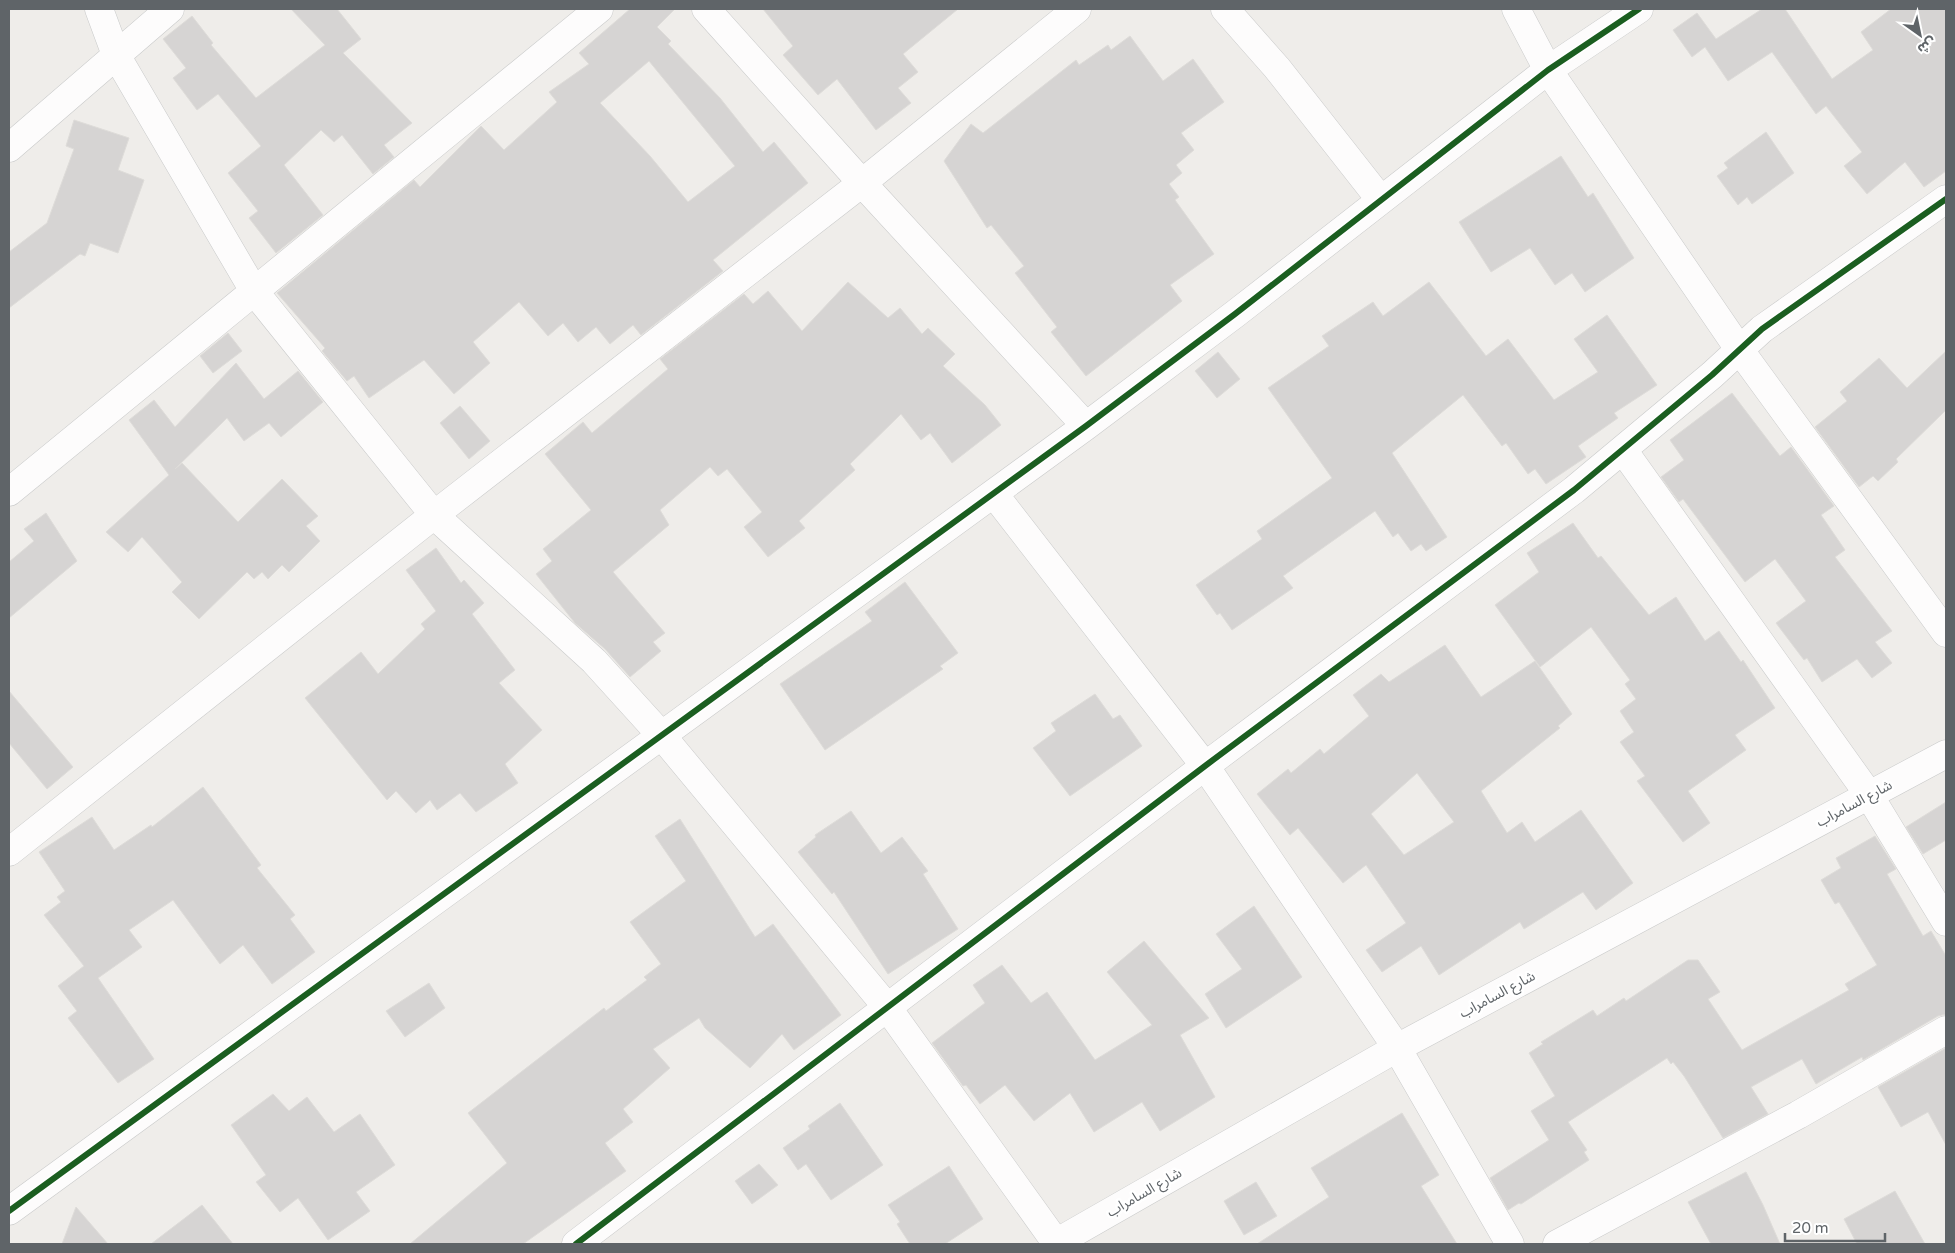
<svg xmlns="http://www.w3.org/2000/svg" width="1955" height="1253" font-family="'Varela Round','Noto Sans Arabic',sans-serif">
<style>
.building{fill:#d6d4d3;stroke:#dedcd9;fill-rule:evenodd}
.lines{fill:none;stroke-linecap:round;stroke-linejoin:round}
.minor-casing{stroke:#c9caca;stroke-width:29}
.tertiary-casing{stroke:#c9caca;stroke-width:29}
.minor{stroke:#fdfcfc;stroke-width:28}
.tertiary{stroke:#fdfcfc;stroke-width:28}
.cycleway-casing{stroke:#fff;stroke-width:9}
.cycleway{stroke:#1b5e20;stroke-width:6}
.labels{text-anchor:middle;stroke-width:5;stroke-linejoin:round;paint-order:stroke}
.street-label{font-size:14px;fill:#5f6468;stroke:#fff}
</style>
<rect width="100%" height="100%" fill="#efedea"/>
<path class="building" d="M291,9H337L361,39L343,53L412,123L384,145L394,157L373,174L342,135L334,142L321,130L284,165L323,215L276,253L249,218L258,211L228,173L261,146L218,94L197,110L173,78L186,68L163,39L192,16L213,43L211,45L256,98L325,45Z
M630,9H675L657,27L671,41L668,44L720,98L763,152L774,142L808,183L713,260L723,271L641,335L633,325L610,344L596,327L578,342L563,323L548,336L519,302L473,342L490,363L454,394L424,360L369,398L354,376L347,381L322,351L325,348L277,293L414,180L420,187L481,126L504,150L557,102L549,92L589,64L579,53ZM649,61L735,166L688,202L650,156L600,103Z
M763,9H958L903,54L918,72L898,88L911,103L876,130L837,79L818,95L783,55L793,46Z
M1762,9H1785L1832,79L1873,50L1861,32L1891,9H1946V171L1924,187L1905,162L1867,194L1844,166L1862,152L1826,106L1816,114L1772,52L1728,81L1705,47L1692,57L1673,30L1697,13L1716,39Z
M1130,36L1163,81L1193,59L1224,102L1181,133L1194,150L1176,165L1182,173L1169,184L1179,197L1175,200L1214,254L1170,285L1182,301L1086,376L1051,332L1057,327L1015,273L1024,266L991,225L987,228L944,161L971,124L983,133L1076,60L1079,65L1108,45L1111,50Z
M74,120L129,138L118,170L144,180L118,253L90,243L85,256L80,254L9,308V252L47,223L74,149L66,146Z
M1766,132L1794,173L1752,204L1747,197L1738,205L1717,176L1728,168L1724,163Z
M1561,156L1588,197L1593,193L1634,258L1585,292L1572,273L1555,285L1530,248L1491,272L1459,222Z
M848,282L888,318L900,308L922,334L928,328L955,354L943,366L985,405L1001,425L952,463L930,433L921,440L901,414L850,464L855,470L799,521L805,528L768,557L744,527L762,512L727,469L718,476L710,467L660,510L669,525L613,572L665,633L653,642L661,651L630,677L605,649L575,623L536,574L552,561L543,549L591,510L545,454L583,422L592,433L668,369L660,359L744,294L753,304L768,291L802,331Z
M1429,282L1486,356L1508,339L1554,400L1598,372L1574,339L1607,315L1657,385L1614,413L1618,418L1578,446L1586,457L1546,484L1535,469L1528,474L1506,443L1502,446L1463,395L1392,453L1447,537L1426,551L1421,544L1411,551L1398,533L1393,537L1375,511L1283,576L1293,588L1232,630L1220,613L1217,615L1196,585L1262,539L1257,531L1332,478L1268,388L1329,346L1322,336L1373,302L1383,316Z
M228,333L242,351L213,373L200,356Z
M1946,351V410L1896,459L1898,462L1878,481L1873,476L1859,487L1815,427L1847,401L1840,392L1879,358L1907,388Z
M1218,352L1240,379L1217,398L1195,371Z
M236,363L264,399L298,371L323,402L281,437L269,423L244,441L227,418L175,469L182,463L238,522L282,479L318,516L306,526L320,541L289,572L282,565L268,579L262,572L254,579L247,572L199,619L172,592L182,582L142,537L128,552L106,532L169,475L129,420L154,400L175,427Z
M1732,393L1780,456L1791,447L1834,506L1821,515L1845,550L1835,557L1892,631L1875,642L1892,663L1872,678L1857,659L1822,682L1807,658L1804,660L1776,623L1806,601L1775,559L1745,582L1683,499L1679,502L1661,477L1684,460L1670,440Z
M460,406L490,441L469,459L440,423Z
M46,513L77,561L9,618V562L34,541L24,529Z
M1573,523L1598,558L1601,556L1649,615L1676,597L1705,641L1719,631L1741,662L1743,660L1775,708L1735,735L1746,750L1688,791L1710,823L1683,842L1637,781L1645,776L1620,742L1634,732L1620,711L1636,699L1625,684L1630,680L1591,627L1540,667L1495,605L1539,572L1527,553Z
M436,548L461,583L464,580L484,603L472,614L515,670L499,683L542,730L505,764L518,783L476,812L460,793L437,810L430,800L416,813L396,791L387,800L305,698L361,652L378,674L425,629L421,624L436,611L406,570Z
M905,582L958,653L940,666L943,669L825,750L780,684L872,621L865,612Z
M1445,645L1481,697L1535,661L1572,714L1558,726L1560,728L1481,791L1507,833L1522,822L1535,842L1581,810L1633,883L1596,910L1583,892L1524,929L1520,922L1439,975L1421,946L1382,972L1366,950L1406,923L1366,865L1343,883L1298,828L1290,835L1257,794L1288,769L1291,773L1320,749L1324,754L1369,716L1353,695L1381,674L1389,682ZM1417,773L1454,822L1404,855L1371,814Z
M9,691L73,767L47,789L9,743Z
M1095,694L1113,719L1120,715L1142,746L1070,796L1033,748L1056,731L1051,723Z
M203,787L261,865L257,868L295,915L290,919L315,952L272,984L243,945L220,964L173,900L129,930L142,947L98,978L154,1059L118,1083L68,1018L77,1011L58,986L84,966L44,915L61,902L57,897L65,891L39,852L92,817L114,850L151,825L152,827Z
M1946,802V840L1923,854L1906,827Z
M851,811L881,853L902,837L928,871L923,874L958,929L888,974L834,892L832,894L798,852L816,837L815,835Z
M680,819L755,937L773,924L841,1015L794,1050L782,1034L750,1068L705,1028L699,1018L653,1049L670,1068L623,1109L633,1122L605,1143L626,1171L523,1244H410L507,1163L468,1113L604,1008L606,1011L647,980L644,977L661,964L630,922L686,881L655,836Z
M1875,836L1896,869L1887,874L1923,936L1931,931L1946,956V1014L1938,1016L1863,1060L1862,1057L1816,1084L1802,1059L1751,1087L1768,1114L1723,1138L1684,1076L1673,1062L1671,1064L1667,1058L1568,1122L1587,1150L1584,1152L1589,1160L1521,1204L1519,1203L1508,1210L1490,1178L1549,1140L1531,1111L1555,1096L1529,1053L1543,1044L1541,1042L1593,1010L1597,1016L1624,998L1626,1001L1688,960H1698L1720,992L1708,999L1742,1050L1849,990L1845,984L1877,965L1839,902L1835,904L1821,880L1841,868L1836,858Z
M1254,906L1302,977L1226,1028L1205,994L1242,969L1216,934Z
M1144,941L1209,1018L1180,1035L1215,1097L1160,1131L1142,1102L1094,1132L1070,1093L1034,1121L1005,1085L980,1104L966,1085L963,1086L932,1043L985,1003L973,985L1002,965L1031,1003L1047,992L1095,1060L1152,1025L1107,972Z
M429,983L445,1008L405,1037L386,1011Z
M1946,1048V1145L1928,1112L1901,1127L1878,1087Z
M273,1094L289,1111L307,1097L334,1132L360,1114L395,1165L356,1192L370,1211L328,1240L298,1198L280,1212L256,1182L266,1175L231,1125Z
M840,1103L883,1165L831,1200L806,1164L798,1170L783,1148L810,1129L808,1126Z
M1402,1113L1439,1175L1421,1186L1457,1244H1257L1329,1197L1311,1168Z
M759,1164L778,1185L752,1204L735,1181Z
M949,1166L983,1219L945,1244H910L897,1224L900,1222L888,1205Z
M1746,1172L1763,1205L1780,1244H1711L1688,1202Z
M1256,1182L1277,1216L1244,1235L1224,1201Z
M1895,1191L1925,1244H1857L1844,1219Z
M202,1205L233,1244H151Z
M76,1207L108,1244H62Z"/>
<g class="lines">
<g class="minor-casing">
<path id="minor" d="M99,9L116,55L254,291L434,515L594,661L662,736L887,1007L1057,1244
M706,9L862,183L1086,426
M1225,9L1277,68L1380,199
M1516,9L1548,70L1739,349L1946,633
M9,148L170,9
M1623,450L1869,795L1946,922
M9,492L599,9
M994,494L1205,766L1397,1048L1510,1244
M9,852L434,515L862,183L1077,9
M9,1211L1086,426L1235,314L1548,70L1639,9
M576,1244L1205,766L1574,490L1712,375L1762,329L1946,199
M1557,1244L1798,1115L1946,1030"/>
</g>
<g class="tertiary-casing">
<path id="tertiary" d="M1054,1244L1397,1048L1946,754"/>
</g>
<use href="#minor" class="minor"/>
<use href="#tertiary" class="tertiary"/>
<g class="cycleway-casing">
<path id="cycleway" d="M9,1211L1086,426L1235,314L1548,70L1639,9
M576,1244L1205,766L1574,490L1712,375L1762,329L1946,199"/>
</g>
<use href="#cycleway" class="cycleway"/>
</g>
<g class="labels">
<g class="street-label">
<text transform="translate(1854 803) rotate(-28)" y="5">شارع السامراب</text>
<text transform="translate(1497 994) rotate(-28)" y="5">شارع السامراب</text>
<text transform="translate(1144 1192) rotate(-30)" y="5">شارع السامراب</text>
</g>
</g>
<rect width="1955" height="1253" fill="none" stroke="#5f6468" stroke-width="20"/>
<g transform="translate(1920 35) rotate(147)" stroke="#ffffff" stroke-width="4" paint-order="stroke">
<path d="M0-4L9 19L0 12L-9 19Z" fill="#5f6468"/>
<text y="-8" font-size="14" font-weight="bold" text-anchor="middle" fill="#5f6468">ش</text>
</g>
<path d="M1785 1233v8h100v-8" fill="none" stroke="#5f6468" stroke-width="2.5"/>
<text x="1792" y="1233" font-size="15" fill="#5f6468" stroke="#ffffff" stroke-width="4" paint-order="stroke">20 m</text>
</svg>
